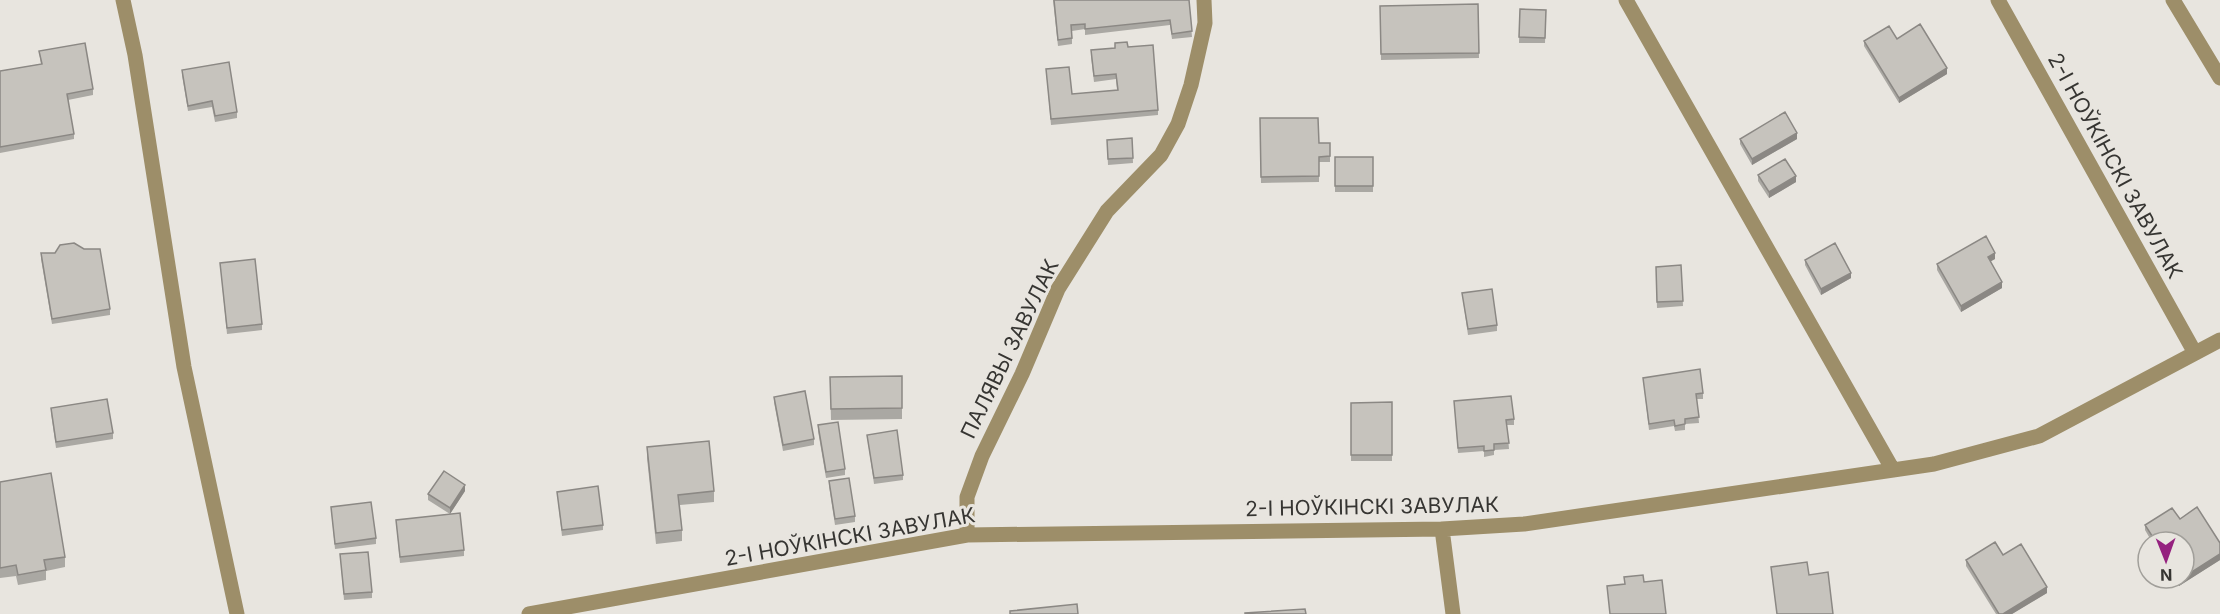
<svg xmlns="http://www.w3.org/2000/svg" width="2220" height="614" font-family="Inter,sans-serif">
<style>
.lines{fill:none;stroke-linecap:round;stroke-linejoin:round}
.minor{stroke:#9d8e69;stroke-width:15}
.wall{fill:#aaa8a3}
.shaded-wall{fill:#8b8884}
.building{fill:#c6c3bd;stroke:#8b8884;stroke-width:1.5}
.labels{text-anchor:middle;stroke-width:6;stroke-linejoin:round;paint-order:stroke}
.street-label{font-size:21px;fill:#363532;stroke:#e8e5df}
</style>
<rect width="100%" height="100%" fill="#e8e5df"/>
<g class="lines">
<path class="minor" d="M123,0L135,55L184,367L237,614
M1626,0L1893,470
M1998,0L2195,353
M2173,0L2220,78
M1442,529L1453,614
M967,535V497L982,456L1022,374L1058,289L1107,211L1161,155L1178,124L1191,85L1205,23L1204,0
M529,614L967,535L1442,529L1524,524L1934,464L2039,436L2220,340"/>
</g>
<path class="wall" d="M1053,0H1189L1192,37L1172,39L1170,25L1085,35V29L1072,31V44L1058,46Z
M1478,4L1479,58L1381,60L1380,6Z
M1520,9L1546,10L1545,43H1519Z
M1897,39L1947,74L1899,103L1864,46V41Z
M1115,43L1128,47L1158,110V115L1051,125L1046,69L1072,94L1117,90L1116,79L1094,82L1091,56V50L1115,48Z
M39,51L93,89V95L68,100L74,134V139L0,153V71L41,64Z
M182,70L237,112V118L215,122L212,107L188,111L182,75Z
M1260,118L1319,143H1330V162H1319V182L1261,183Z
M1132,138L1133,163L1108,165L1107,140Z
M1740,139H1797L1752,165L1740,144Z
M1335,157H1373V192H1335Z
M1758,175L1796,182L1769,198L1758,181Z
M41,253L110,309V315L52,324L41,259Z
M1995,259L1990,261L2002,288L1961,312L1937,270V264Z
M1805,260L1851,278L1821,295L1805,265Z
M220,263L262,324V330L227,334Z
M1681,265L1683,306L1657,308L1656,267Z
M1462,293L1497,325V331L1468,335Z
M902,376V419L831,420L830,377Z
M1643,378L1703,393V399H1697L1699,423L1685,424V430L1675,431L1674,426L1649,430Z
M774,397L814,439V445L783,451L774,402Z
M1454,401L1514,419V425H1507L1509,449L1494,450V455L1484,457V451L1458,453Z
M1392,402V461H1351V403Z
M51,408L113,433V439L56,448L51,413Z
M818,425L845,469V475L826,478L818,431Z
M867,435L903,475V480L874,484Z
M647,447L714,491V502L680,505L682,530V541L656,544L647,458Z
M829,481L855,516V522L835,525L829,486Z
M0,482L65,557V567L46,571V580L18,585L16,576L0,578Z
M465,491L450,514L464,550V556L400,563L396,520L450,514L428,500V494Z
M557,492L603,525V530L562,536Z
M331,507L376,538V544L335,549Z
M2180,519L2220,543V560L2179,586L2175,578H2184V542H2152L2145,530V525Z
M340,554L372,592V598L344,600Z
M2003,555L2047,593L2012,614H1996L1966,566V560Z"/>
<path class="shaded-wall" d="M1947,68V74L1899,103V98Z
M1797,133V139L1752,165V159Z
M1796,176V182L1769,198V192Z
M1995,253V259L1988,263V257Z
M1851,273V278L1821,295V289Z
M2002,282V288L1961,312V306Z
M465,485V491L450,514V508Z
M2220,554V560L2179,586V580L2184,578V577Z
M2047,587V593L2012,614H2003Z"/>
<path class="building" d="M1054,0H1189L1192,31L1172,34L1170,20L1085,29V24L1071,25L1072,38L1058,40Z
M1478,4L1479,53L1381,54L1380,6Z
M1520,9L1546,10L1545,38L1519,37Z
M1920,24L1947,68L1899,98L1864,41L1889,26L1897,39Z
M1127,42L1128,47L1153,45L1158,110L1051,119L1046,69L1069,67L1072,94L1118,90L1116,74L1094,76L1091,50L1115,48V43Z
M85,43L93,89L67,94L74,134L0,147V71L42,64L39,51Z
M229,62L237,112L215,116L212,101L188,106L182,70Z
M1785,112L1797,133L1752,159L1740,139Z
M1260,118H1318L1319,143H1330V156L1319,157V176L1261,177Z
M1132,138L1133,158L1108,159L1107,140Z
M1335,157H1373V186H1335Z
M1785,159L1796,176L1769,192L1758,175Z
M1986,236L1995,253L1988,257L2002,282L1961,306L1937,264Z
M74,243L84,249H100L110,309L52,319L41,253H55L60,245Z
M1835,243L1851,273L1821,289L1805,260Z
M255,259L262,324L227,328L220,263Z
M1681,265L1683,301L1657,302L1656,267Z
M1492,289L1497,325L1468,329L1462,293Z
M1700,369L1703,393L1696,394L1699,417L1685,419V424L1675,426L1674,420L1649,424L1643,378Z
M902,376V408L831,409L830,377Z
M805,391L814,439L783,445L774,397Z
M1511,396L1514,419L1506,420L1509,443L1494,444V450L1484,451V446L1458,448L1454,401Z
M107,399L113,433L56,442L51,408Z
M1392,402V455H1351V403Z
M838,422L845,469L826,472L818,425Z
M897,430L903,475L874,478L867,435Z
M709,441L714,491L678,495L682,530L656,533L647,447Z
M444,471L465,485L450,508L428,494Z
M51,473L65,557L44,560L46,570L18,575L16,565L0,568V482Z
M849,478L855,516L835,519L829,481Z
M598,486L603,525L562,530L557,492Z
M371,502L376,538L335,544L331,507Z
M2197,507L2220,543V554L2184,577V542H2156L2145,525L2172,508L2180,519Z
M460,513L464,550L400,557L396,520Z
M1995,542L2003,555L2021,544L2047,587L2003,614H1999L1966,560Z
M368,552L372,592L344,594L340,554Z
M1807,562L1809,575L1828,572L1833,614H1777L1771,567Z
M1643,575L1644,582L1662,580L1666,614H1610L1607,586L1625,584L1624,577Z
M1077,604L1078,614H1010V611Z
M1305,609L1306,614H1245V613Z"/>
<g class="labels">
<g class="street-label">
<text transform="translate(2115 166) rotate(61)" y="7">2-І НОЎКІНСКІ ЗАВУЛАК</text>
<text transform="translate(1010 349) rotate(-64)" y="7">ПАЛЯВЫ ЗАВУЛАК</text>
<text transform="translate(1372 507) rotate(-1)" y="7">2-І НОЎКІНСКІ ЗАВУЛАК</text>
<text transform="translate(850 537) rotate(-10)" y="7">2-І НОЎКІНСКІ ЗАВУЛАК</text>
</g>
</g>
<g transform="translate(2166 560) rotate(179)"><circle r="28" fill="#e8e5df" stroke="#a19f9a" stroke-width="1.5"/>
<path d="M0-4.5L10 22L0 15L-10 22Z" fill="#95217f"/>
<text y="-9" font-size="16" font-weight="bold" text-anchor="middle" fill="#363532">N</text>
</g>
</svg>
